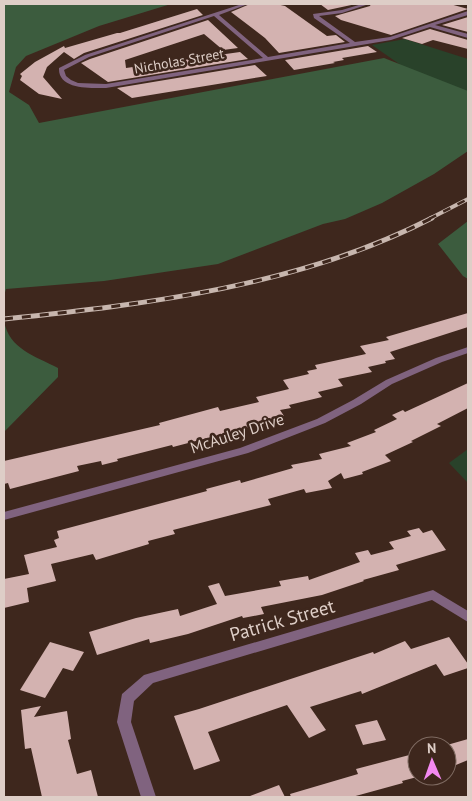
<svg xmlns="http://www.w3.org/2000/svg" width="472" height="801" font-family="'PT Sans',sans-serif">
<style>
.green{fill:#29422a}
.forest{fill:#3c5c3e}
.building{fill:#d3b2b0}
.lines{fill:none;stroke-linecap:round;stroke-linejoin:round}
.street{fill:#80637f;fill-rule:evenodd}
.rail-far1-casing{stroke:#c7b6ae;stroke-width:4}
.rail-casing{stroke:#c7b6ae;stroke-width:5}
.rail-far1{stroke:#3e271d;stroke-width:2.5;stroke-dasharray:8;stroke-linecap:butt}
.rail{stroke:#3e271d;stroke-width:3;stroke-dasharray:9;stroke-linecap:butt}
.labels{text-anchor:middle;stroke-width:5;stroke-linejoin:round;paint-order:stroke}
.far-street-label{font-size:14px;fill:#decec7;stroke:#3e271d}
.street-label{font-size:16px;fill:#decec7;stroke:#3e271d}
.near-street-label{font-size:19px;fill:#decec7;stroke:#3e271d}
</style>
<rect width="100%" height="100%" fill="#3e271d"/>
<path class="green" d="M405,39L468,59V112L372,45Z
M468,449V483L449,463Z"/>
<path class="forest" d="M4,4H171L99,26L26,56L16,67L9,92L29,105L39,123L384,58L468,91V151L434,174L382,203L345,219L323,224L218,264L104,281L6,289L4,296Z
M468,221V279L463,276L438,244Z
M4,321C9,349 35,356 58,368V377L4,432Z"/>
<path class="building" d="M250,4H276L285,6L327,36L336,35L345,42L279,53L265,38L231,12Z
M320,4H356L328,10Z
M371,4H450L468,9L391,35L341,20L335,16L370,6Z
M197,9L203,15L84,53L74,59L64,52L47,67L43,77L62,99L39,94L20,80L22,76L20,74L35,62L64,46L65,48L117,33H120Z
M468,17V32L442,25Z
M208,20L238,48L223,50L204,34L125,60L126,68L240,52L248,59L108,82L81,63L90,59Z
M430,29L468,40V49L433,40L422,44L402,38Z
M368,46L377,52L342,58L344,60L333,62L335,63L294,70L285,60Z
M255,65L267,76L132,98L117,88Z
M468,313V327L390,352L395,359L385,361L386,363L368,367L372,372L338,379L343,386L318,392L322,397L289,405L291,408L280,410L284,416L251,424L253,426L173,447L172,445L117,459L118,461L102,465L101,461L77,466L79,471L10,489L8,483L4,484V461L160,425L159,423L218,407L220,411L259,402L256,397L289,389L283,380L309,374L307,371L317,369L315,365L366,354L360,346L389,340L386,337Z
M468,383V408L437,424L441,426L411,441L413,442L385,455L391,461L362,472L363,474L344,479L341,473L328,481L332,488L306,493L304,489L268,499L271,505L173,530L175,534L148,541L149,544L96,560L93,554L51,564L56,581L27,588L29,602L4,608V579L29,574L24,555L57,547L54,540L59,538L57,531L207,491L206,489L221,485L240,480L241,483L293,468L291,465L322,459L319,454L351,446L347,443L376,432L374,430L397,419L392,415L403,410L405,412Z
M419,528L423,533L432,530L446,550L396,565L399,570L363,580L364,581L322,595L261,607L264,614L243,618L242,616L188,634L150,643L149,639L97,655L89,632L136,618L178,609L180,616L217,604L208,586L219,583L225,596L281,586L279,581L308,576L309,580L360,562L355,553L368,550L371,555L394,549L389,542L411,536L407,531Z
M449,637L468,664V668L444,676L436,664L362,694L361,691L310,707L326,730L309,738L287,705L208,732L220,761L194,770L174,716L199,709L373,652L374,654L405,641L411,649Z
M50,642L84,652L73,671L63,668L45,698L20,690Z
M41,706L34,717L67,711L71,739L68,740L77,774L91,770L98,797H42L31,748L25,749L21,710Z
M377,720L386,740L363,745L355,725Z
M468,739V760L451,767L447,761V745Z
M417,753V777L402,781L403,783L352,797H291L290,794L358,774L356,769Z
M279,785L285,797H250V796Z"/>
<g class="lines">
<path class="street" d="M242,4H248L219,15L268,57L350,43L314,18L313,14L342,10L362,4H369L342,13L319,16L355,42L390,37L468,11V15L435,25L468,34V38L430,27L391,40L106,88C91,88 58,90 59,68L85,55ZM214,16L263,58L106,84L78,83L71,80L66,76L64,70L89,57Z
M468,347V353L442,362L392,384L361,404L325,423L248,453L4,520V512L240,448L317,419L353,400L386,380L436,358Z
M433,590L468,611V622L432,600L153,683L134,701L131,722L156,797H141L117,722L122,694L144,675Z"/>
<g class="rail-far1-casing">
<path id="rail-far1" d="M429,219L468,199"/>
</g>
<g class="rail-casing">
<path id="rail" d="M4,319C149,304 300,286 432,218"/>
</g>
<use href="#rail-far1" class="rail-far1"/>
<use href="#rail" class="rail"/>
</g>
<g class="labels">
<g class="far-street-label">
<text transform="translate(179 61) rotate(-10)" y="5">Nicholas Street</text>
</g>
<g class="street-label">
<text transform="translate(237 433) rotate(-18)" y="6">McAuley Drive</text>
</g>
<g class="near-street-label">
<text transform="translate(282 620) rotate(-16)" y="7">Patrick Street</text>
</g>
</g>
<rect width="472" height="801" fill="none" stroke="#decec7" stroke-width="10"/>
<g transform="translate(432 761) rotate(358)"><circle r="24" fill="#3e271d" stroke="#7e6a61"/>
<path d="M0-4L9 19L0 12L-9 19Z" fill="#f489f1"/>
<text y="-8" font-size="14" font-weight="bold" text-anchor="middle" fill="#decec7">N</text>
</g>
</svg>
